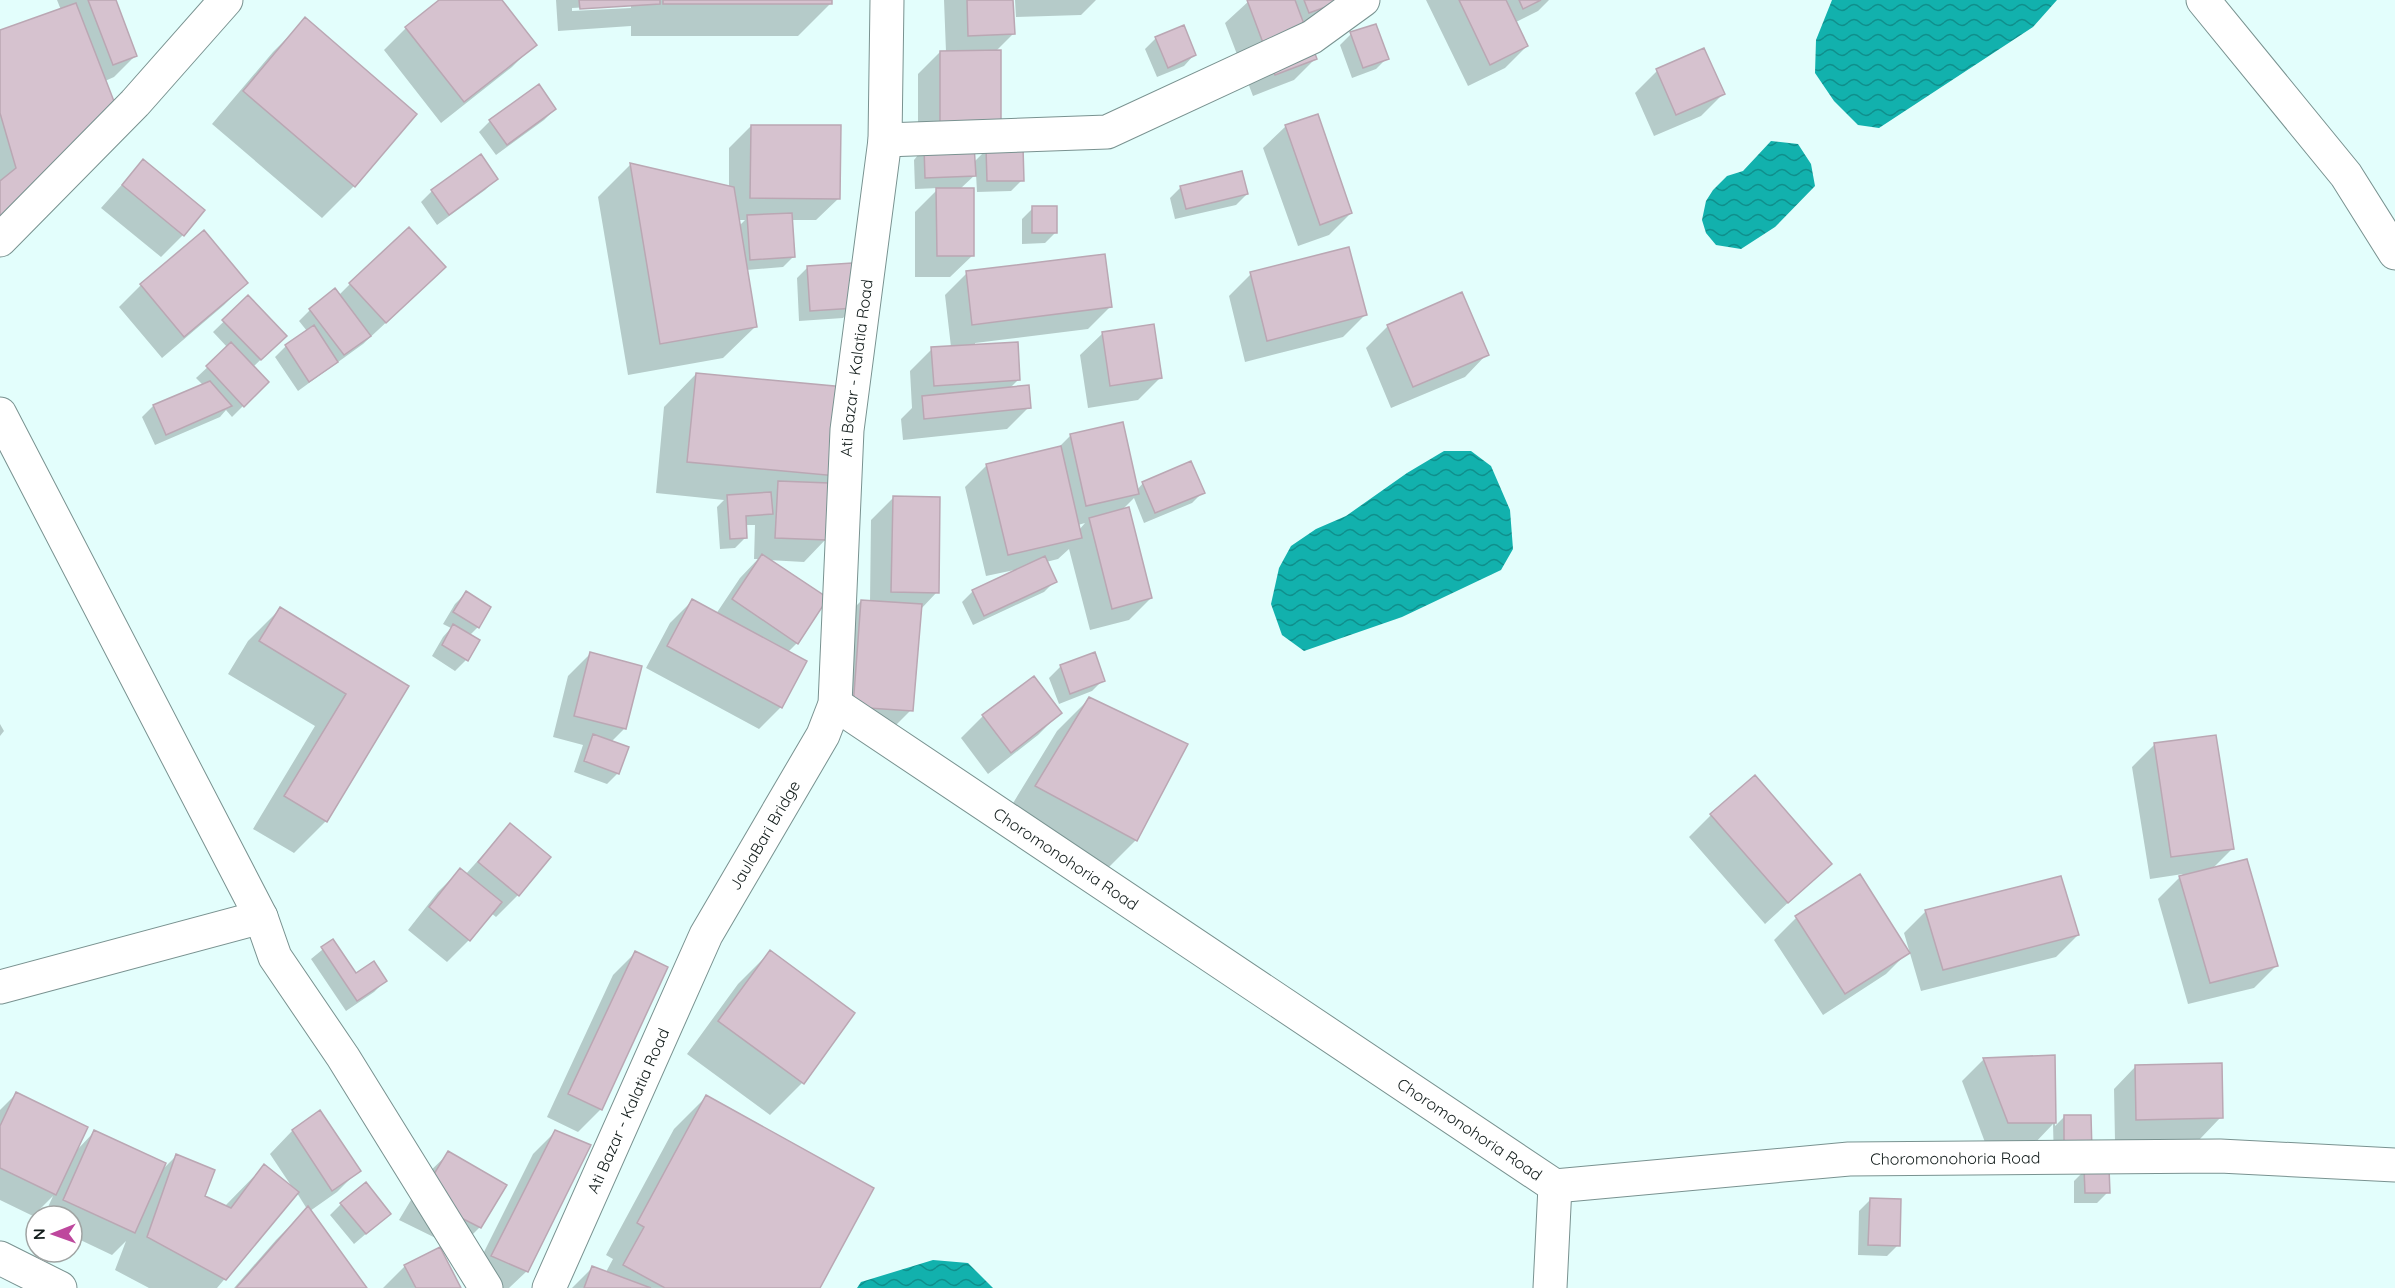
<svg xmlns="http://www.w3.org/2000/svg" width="2395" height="1288" font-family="Quicksand,sans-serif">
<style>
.water{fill:url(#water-waves)}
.shadow{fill:#0003;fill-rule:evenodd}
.building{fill:#d6c2cf;stroke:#baa7b3;stroke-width:1.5}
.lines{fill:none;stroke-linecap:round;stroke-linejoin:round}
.minor-casing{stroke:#799290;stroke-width:35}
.tertiary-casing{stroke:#799290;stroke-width:35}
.secondary-casing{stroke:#799290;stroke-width:35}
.minor{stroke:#fff;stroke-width:33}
.tertiary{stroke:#fff;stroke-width:33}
.secondary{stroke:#fff;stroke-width:33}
.labels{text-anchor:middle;stroke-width:6;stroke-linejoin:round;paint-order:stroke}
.street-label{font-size:16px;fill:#111b1a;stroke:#fff}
</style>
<defs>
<pattern id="water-waves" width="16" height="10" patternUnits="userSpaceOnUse" patternTransform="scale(1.5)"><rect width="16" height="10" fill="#12b1ad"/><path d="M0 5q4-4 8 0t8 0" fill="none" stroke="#0f8f8c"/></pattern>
</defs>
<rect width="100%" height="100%" fill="#e3fefc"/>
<path class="water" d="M1832,0H2057L2033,27L1879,128L1858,125L1834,101L1815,73L1816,40Z
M1771,141L1798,144L1811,164L1815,186L1775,227L1741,249L1716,245L1706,233L1702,220L1706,201L1713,190L1727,176L1743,171Z
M1444,451H1471L1491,466L1510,510L1513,549L1501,570L1402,617L1304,651L1282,635L1271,604L1279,568L1291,546L1316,529L1346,516L1407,473Z
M933,1260L968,1263L993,1288H857L861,1282Z"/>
<path class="shadow" d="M57,0H115L136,55L114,77L105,81L0,221V32L61,10Z
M442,0H500L535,44L512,67L441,123L384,50L406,28Z
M556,0H831V3L798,36H631V26L558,31ZM631,5V8L572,11V8Z
M944,0H1012L1013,34L995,52L1000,131L978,154H973L974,162L986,150L1022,180L1011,191L977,192L976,174L960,189L973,255L950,277H915V212L939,188L915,189L914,160L918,155V74L940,52H946Z
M1015,0H1096L1081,15L1016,17Z
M1250,0H1344L1304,28L1316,58L1294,80L1253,96L1225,23Z
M1426,0H1549L1538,11L1516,22L1527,46L1505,68L1468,86Z
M305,20L415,114L354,186L322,218L212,124L273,52Z
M1351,34L1387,58L1376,69L1352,78L1340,45Z
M1156,38L1194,55L1184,66L1157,77L1145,49Z
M1657,71L1723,94L1701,116L1654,136L1635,93Z
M538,86L555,109L544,120L496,155L479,132L490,121Z
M751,126L839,198L816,220H791L794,256L783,267L746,270L756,326L723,358L628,375L598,197L630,165L729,187V148ZM738,220H745L739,226Z
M1286,126L1351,213L1329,235L1298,246L1263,148Z
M143,161L183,235L161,257L101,208Z
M496,179L485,190L437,225L421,202L432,191Z
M1181,187L1247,194L1236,205L1175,219L1170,198Z
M1033,208L1056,232L1045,243L1022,244V219Z
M203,232L246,283L224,305L162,358L119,307L141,285Z
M808,267L854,307L843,318L799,321L797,278Z
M967,273L1110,307L1088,329L975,343V346L1018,380L1010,388L1029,407L1007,429L903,440L901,419L912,408L910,371L932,349L951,347L945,295Z
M1251,274L1365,315L1343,337L1245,362L1229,296Z
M350,284L422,289L363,344L298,391L275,357L286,346L307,331L299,321L310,310L335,290L339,295Z
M248,298L274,347L253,367L267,382L232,417L226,410L220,417L155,445L142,417L153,406L203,385L196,378L228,348L213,332Z
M1388,326L1487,354L1465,377L1391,408L1366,348Z
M1103,333L1160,378L1138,400L1088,408L1080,355Z
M696,374L835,475L825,485L826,539L804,562L768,560L797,643L788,652L781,707L759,729L646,668L670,623L692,601L716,614L740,578L758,559H754L755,525H745L746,537L735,548L720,549L717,507L724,500L656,493L664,407Z
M1071,435L1137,490L1143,483L1203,492L1192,503L1144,523L1134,498L1121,511L1151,598L1129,620L1090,630L1069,549L1058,559L1046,562L1055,581L1044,592L973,625L962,602L973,591L1019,569L986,576L965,487L987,465L1058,448ZM1085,523L1079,530L1078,525Z
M893,498L937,592L920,610L911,710L889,732L831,729L839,623L861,601L870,602L871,520Z
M466,593L478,627L470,635L466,660L455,671L432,656L443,637L451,628L443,624L455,604Z
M280,609L407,686L326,821L294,853L253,829L315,726L228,674L248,641Z
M590,654L625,728L611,742L618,773L607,784L574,772L583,745L553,737L568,676Z
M1094,654L1103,680L1092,691L1059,704L1049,678L1060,667Z
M1089,699L1136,840L1104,872L1004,818L1057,731Z
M1060,713L1038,735L988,774L961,738L983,716Z
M0,724L4,731L0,736Z
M2154,745L2232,849L2211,870L2276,966L2254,988L2188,1004L2158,899L2183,874L2150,879L2132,767Z
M1711,815L1830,864L1765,924L1689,837Z
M510,825L518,895L496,917L491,913L469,940L447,962L408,930L438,892L460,870L465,875Z
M1859,877L1908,952L1886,974L1823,1015L1774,940L1796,918Z
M1926,911L2078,935L2056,957L1921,991L1904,933Z
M333,941L355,976L385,981L374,992L346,1011L311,959Z
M770,952L853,1013L802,1083L770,1115L687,1054L738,984Z
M635,953L666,968L601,1109L578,1132L547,1117L613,975Z
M2054,1056L2055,1126L2064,1117L2090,1151L2054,1162L2053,1124L2033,1145H1986L1962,1081L1984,1059Z
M2136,1066L2221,1117L2199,1140L2115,1141L2114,1089Z
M16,1094L77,1150L94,1132L161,1171L176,1156L204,1196L225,1206L264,1166L294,1190L270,1154L292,1131L320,1113L359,1170L337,1192L310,1211L365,1288H234L276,1240L307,1209L297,1193L217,1288H149L115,1270L126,1241L112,1255L72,1236V1216H44L53,1196L33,1216L0,1200V1110Z
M706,1097L818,1288H572L593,1267L606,1272L613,1259L606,1255L674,1129Z
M555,1132L527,1271L509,1288H494L471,1278L533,1154Z
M449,1153L480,1227L458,1249L399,1220L426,1175Z
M2085,1170L2108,1192L2097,1203H2074V1181Z
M1870,1200L1898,1245L1887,1256L1858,1255L1859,1211Z
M341,1204L389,1214L354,1244L330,1215Z
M405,1266L459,1288H383Z"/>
<path class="building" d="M88,0H116L137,56L113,65Z
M439,0H502L537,45L464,102L405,27Z
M579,0H660V4L580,9Z
M663,0H832V4H663Z
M967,0H1013L1015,34L968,36Z
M1247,0H1295L1317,59L1275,75Z
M1304,0H1345L1309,13Z
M1459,0H1506L1528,46L1490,65Z
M1519,0H1541L1523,9Z
M76,3L117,109L0,223V181L16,168L0,113V30Z
M305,17L417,114L355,187L243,91Z
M1376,24L1389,59L1363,68L1350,32Z
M1184,25L1196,55L1168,68L1155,37Z
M1704,48L1725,94L1676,115L1656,69Z
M1001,50V132H940V51Z
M539,84L556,109L507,145L489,120Z
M1318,114L1352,213L1320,225L1285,125Z
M751,125H841L840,199L750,198Z
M974,145L976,176L925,178L924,147Z
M1023,147L1024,181H987L986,148Z
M481,154L498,179L449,215L431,190Z
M143,159L205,210L184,236L122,185Z
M630,163L734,187L757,327L660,344Z
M1242,171L1248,194L1186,209L1180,186Z
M936,188H974V256H937Z
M1032,206H1057V233H1032Z
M792,213L795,257L750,260L747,215Z
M409,227L446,267L386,323L349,283Z
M204,230L248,283L184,337L140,284Z
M1349,247L1367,315L1267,341L1250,272Z
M1105,254L1112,307L972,325L966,271Z
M852,263L855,308L810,311L807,266Z
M335,288L371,336L344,355L309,309Z
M1462,292L1489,355L1413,387L1387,325Z
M248,295L287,336L261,360L222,320Z
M1154,324L1162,378L1110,386L1102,332Z
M314,325L338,362L309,382L285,345Z
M231,342L269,382L244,407L206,366Z
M1018,342L1020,380L934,386L931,347Z
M696,373L845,387L837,476L687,462Z
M210,381L232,406L166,435L153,405Z
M1029,385L1031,408L924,419L922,396Z
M1123,422L1139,494L1086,506L1070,434Z
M1061,446L1082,538L1008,555L986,464Z
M1191,461L1205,493L1155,513L1142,482Z
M778,481L829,483L827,540L775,538Z
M771,492L773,514L746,516L747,538L730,539L727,495Z
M893,496L940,497L939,593L891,592Z
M1129,507L1152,598L1112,609L1089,518Z
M762,554L828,598L798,644L732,599Z
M1045,556L1057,582L984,616L972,590Z
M466,591L491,607L479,628L453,612Z
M692,599L807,661L782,708L667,646Z
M861,600L922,604L913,711L853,707Z
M280,607L409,686L327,822L284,796L346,694L259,641Z
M453,624L480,640L468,661L442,645Z
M590,652L642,666L626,729L574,716Z
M1095,652L1105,681L1070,694L1060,665Z
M1034,676L1062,713L1011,753L982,715Z
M1089,697L1188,744L1137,841L1035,786Z
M593,734L629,747L619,774L584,761Z
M2216,735L2234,849L2171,857L2154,743Z
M1755,775L1832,864L1788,903L1710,814Z
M510,823L551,857L519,896L478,862Z
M2247,859L2278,966L2210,983L2179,876Z
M460,868L502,902L470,941L429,907Z
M1860,874L1910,953L1845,994L1795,916Z
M2061,876L2079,935L1943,970L1925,910Z
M333,939L356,973L374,961L387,981L357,1001L321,947Z
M770,950L855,1013L804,1084L718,1021Z
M635,951L668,967L602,1110L568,1094Z
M2055,1055L2056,1123H2008L1983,1058Z
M2222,1063L2223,1118L2136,1120L2135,1065Z
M16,1092L88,1127L56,1195L0,1168V1126Z
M706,1095L874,1188L820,1288H665L623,1265L644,1227L637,1223Z
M320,1110L361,1171L332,1191L292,1130Z
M2064,1115H2091L2092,1152H2064Z
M94,1130L166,1163L135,1233L63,1200Z
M555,1130L591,1145L528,1272L491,1256Z
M448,1151L507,1185L481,1228L420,1197Z
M176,1154L215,1170L205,1196L231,1208L264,1164L299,1192L226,1280L147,1237Z
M2084,1168H2109L2110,1193H2085Z
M366,1182L391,1214L366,1234L340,1203Z
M1870,1198L1901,1199L1900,1246L1868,1245Z
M308,1206L367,1288H236Z
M440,1247L461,1288H416L404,1265Z
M592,1266L651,1288H584Z"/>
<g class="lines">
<g class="minor-casing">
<g id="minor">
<path d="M2203,0L2346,175L2395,253"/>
<path d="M885,140L1107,132L1312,37L1363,0"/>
<path d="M0,240L135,103L226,0"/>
<path d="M0,414L261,917"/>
<path id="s1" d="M835,704L1555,1186L1849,1159L2220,1156L2395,1165"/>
<path d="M0,987L261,917L275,957L343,1057L486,1288"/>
<path d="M1550,1288L1555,1186"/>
</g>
</g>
<g class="tertiary-casing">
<path id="tertiary" d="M0,1258L60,1288"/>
</g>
<g class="secondary-casing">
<g id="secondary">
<path id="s2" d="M549,1288L706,935L823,735L835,704L847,430L885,140L887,0"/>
</g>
</g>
<use href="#minor" class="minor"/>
<use href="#tertiary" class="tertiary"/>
<use href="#secondary" class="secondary"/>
</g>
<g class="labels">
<g class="street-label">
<text dy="6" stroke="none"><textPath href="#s2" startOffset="988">Ati Bazar - Kalatia Road</textPath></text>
<text dy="6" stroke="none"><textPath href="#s2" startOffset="502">JaulaBari Bridge</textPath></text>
<text dy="6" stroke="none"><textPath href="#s1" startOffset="278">Choromonohoria Road</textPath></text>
<text dy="6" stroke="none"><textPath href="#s2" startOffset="194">Ati Bazar - Kalatia Road</textPath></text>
<text dy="6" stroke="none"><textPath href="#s1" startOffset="764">Choromonohoria Road</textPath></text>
<text dy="6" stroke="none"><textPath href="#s1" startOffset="1268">Choromonohoria Road</textPath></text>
</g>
</g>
<g transform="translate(54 1234) rotate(269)"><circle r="28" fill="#ffffff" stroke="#a0a4a3" stroke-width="1.5"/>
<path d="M0-4.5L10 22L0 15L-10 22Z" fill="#be479d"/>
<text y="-9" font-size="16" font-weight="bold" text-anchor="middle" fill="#111b1a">N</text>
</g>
</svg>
